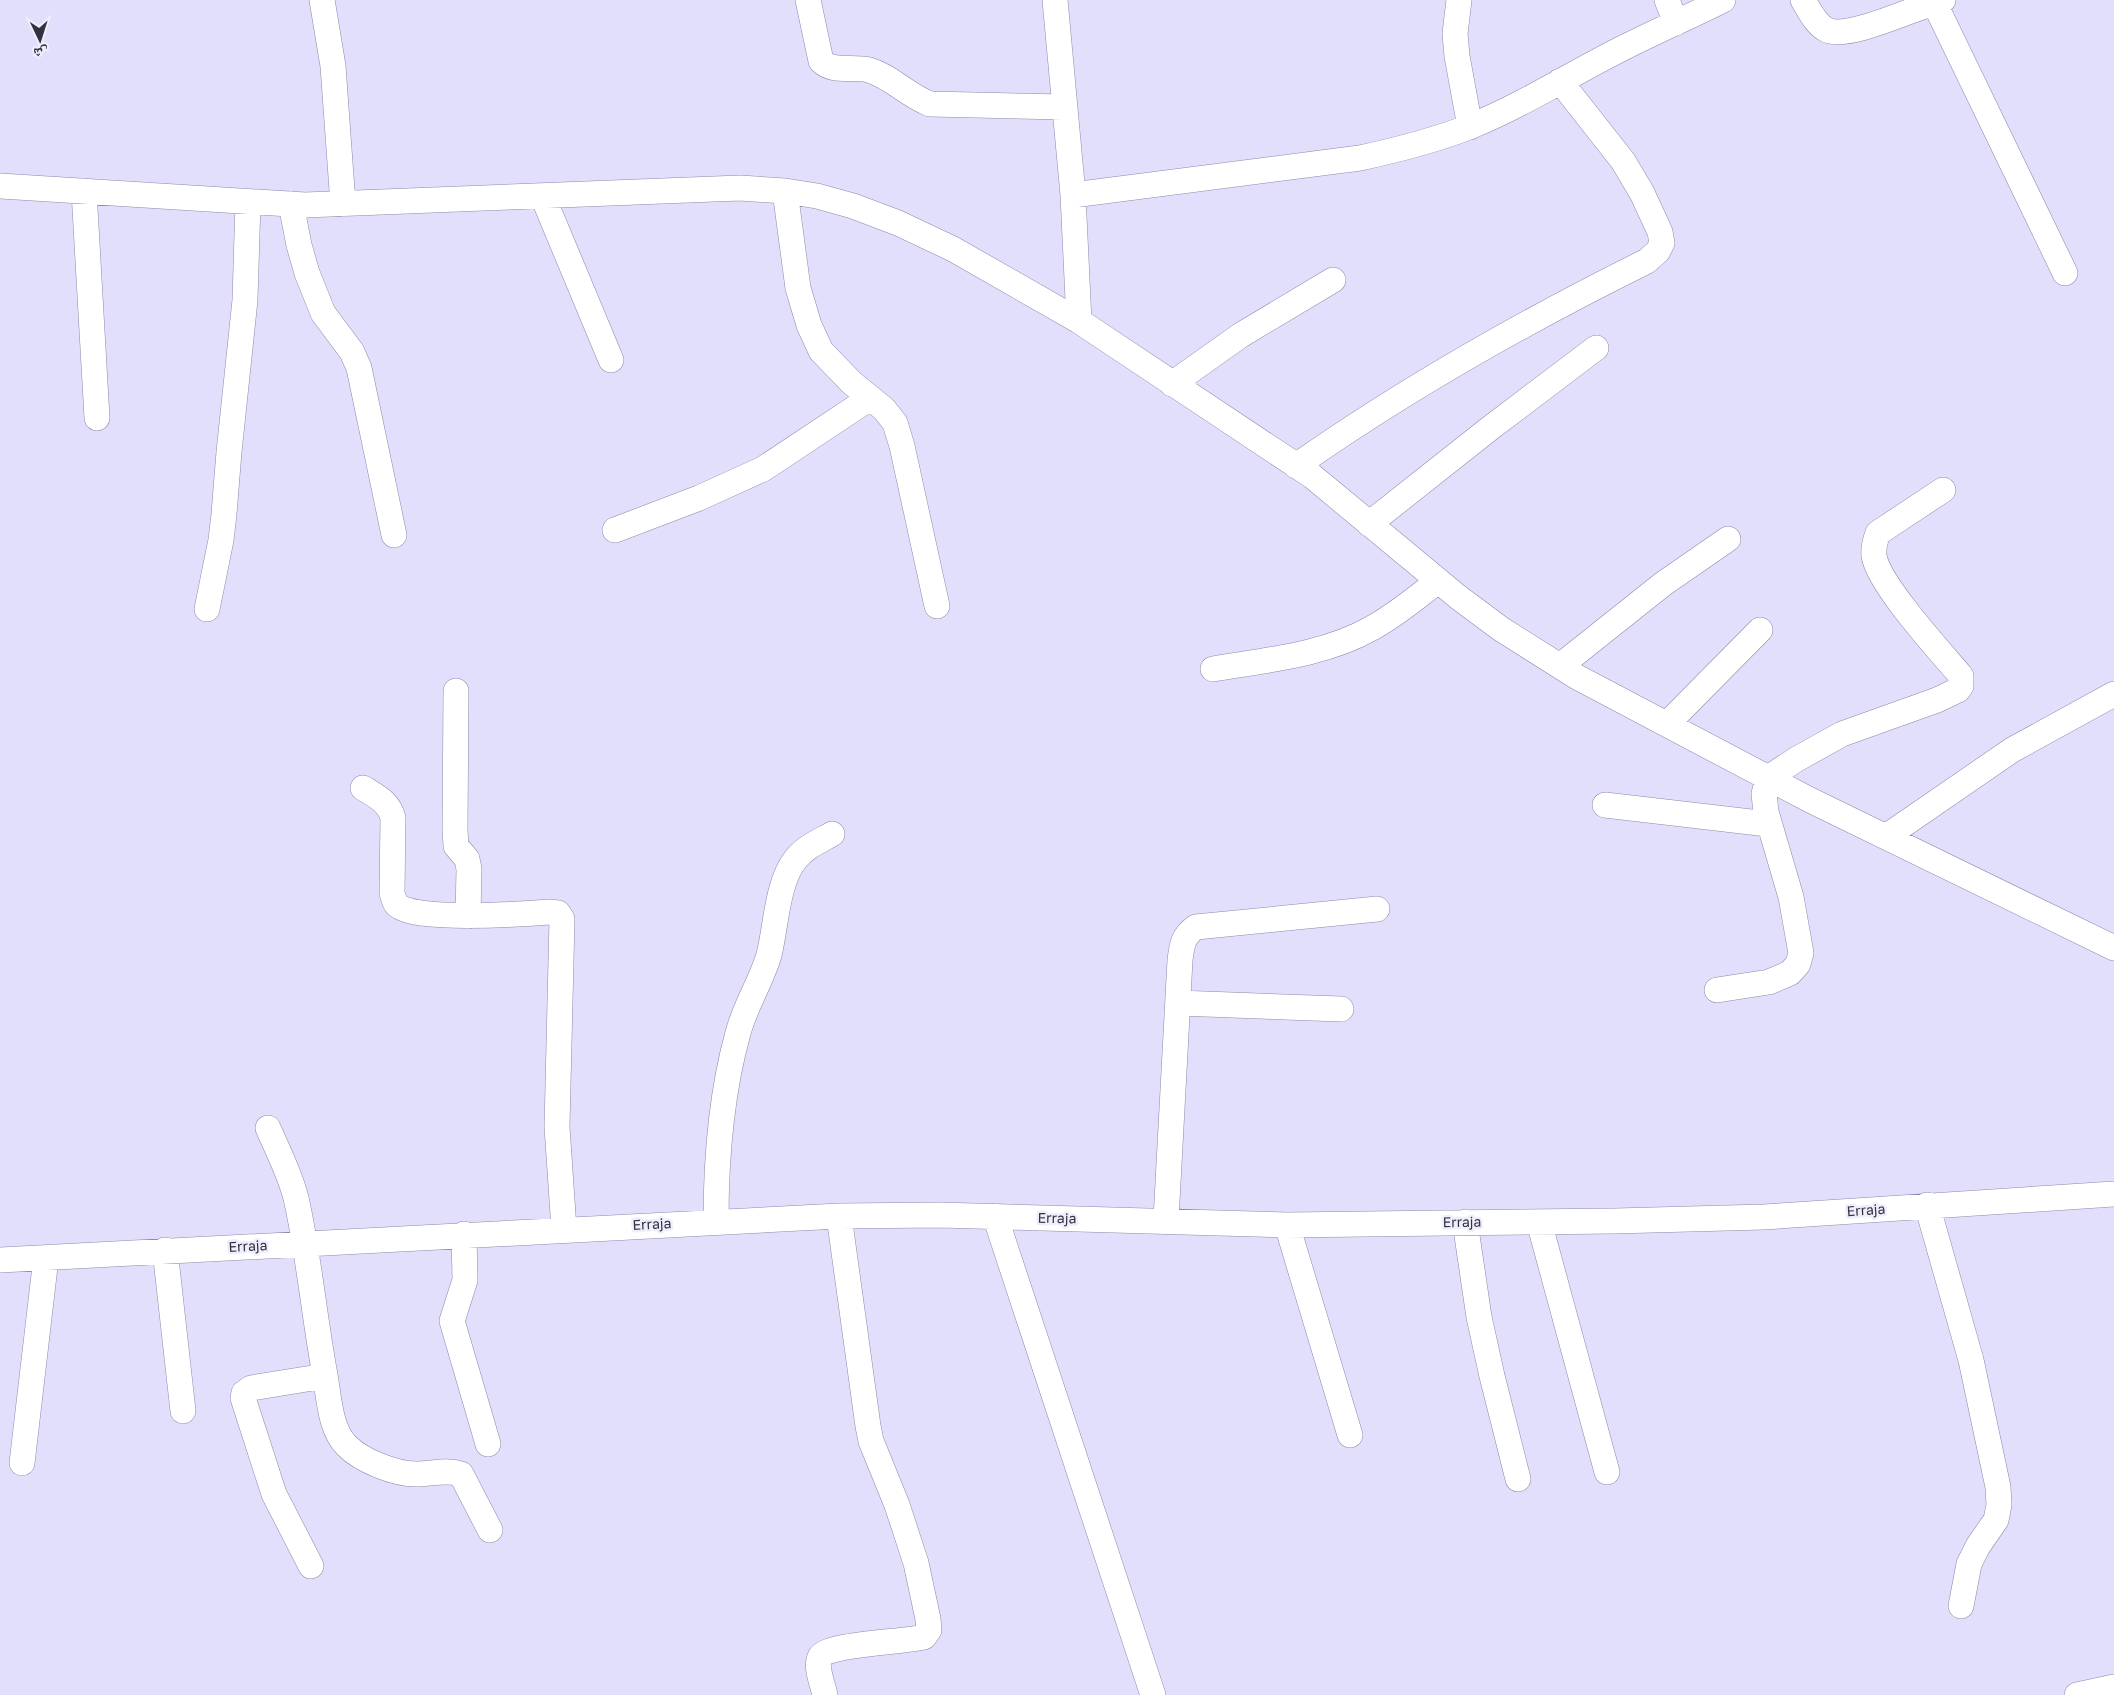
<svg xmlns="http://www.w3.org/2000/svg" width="2114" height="1695" font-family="'Golos Text','Noto Naskh Arabic',sans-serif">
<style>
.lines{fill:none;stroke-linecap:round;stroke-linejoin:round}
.minor-casing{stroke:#8c89aa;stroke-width:26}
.minor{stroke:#fff;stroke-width:25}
.labels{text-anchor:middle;stroke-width:5;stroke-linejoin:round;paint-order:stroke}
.street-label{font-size:14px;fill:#32313f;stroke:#efeefc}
</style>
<rect width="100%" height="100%" fill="#e1dffb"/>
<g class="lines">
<g class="minor-casing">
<path id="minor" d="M322,0L333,66L343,204
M808,0L821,61C833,73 852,66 869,70C890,76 907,95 930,104L1064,107
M1055,0L1073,195L1079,321
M1459,0L1455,34L1457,56L1470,127
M1667,0L1676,23
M1803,0C1809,10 1816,25 1827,30C1850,40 1917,6 1943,0
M1934,2L2065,273
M0,186L305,205L740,188L785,191L817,196L853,206L898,223L953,249L1079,321L1312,476L1458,597L1501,629L1577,677L1810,800L2114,948
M84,191L97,418
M785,191L798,288L809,325L821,351L852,383L884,409L895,423L902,446L937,606
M1073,195L1360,158C1397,150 1433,141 1469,127C1524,105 1574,72 1627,46C1659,30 1691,16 1723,0
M543,197L611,360
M291,204L299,245L307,273L323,313L352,352L359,368L394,535
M1172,384L1241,335L1333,280
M1296,466C1407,388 1526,321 1647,261L1658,251L1662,243L1660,232L1642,193L1623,161L1560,81
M1369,524L1489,429L1596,348
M615,530L699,498L763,469L870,398
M207,609L221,540L224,514L229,452L245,300L248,202
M1560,666L1663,584L1728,539
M1213,669C1266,660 1325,655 1372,628C1396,615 1417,597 1438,581
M456,691L455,830L456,846L467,859L469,869L468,916
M1667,724L1760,630
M363,788C376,796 389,802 393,818L392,893C393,896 394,901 396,904C409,922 524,914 549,912L558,913L562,919L557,1127L564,1229
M1605,805L1768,824
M1887,836L2012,750L2114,694
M1717,990L1769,982L1790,973L1798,964L1801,953L1791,897L1766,812L1764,794L1768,778L1797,759L1842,734L1937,700L1958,690L1961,686V676C1940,651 1879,585 1874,556C1873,548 1875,541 1878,533L1943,490
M1178,1003L1341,1009
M268,1128C278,1151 290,1174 296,1198C309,1256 314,1316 325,1375C329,1397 330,1430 347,1446C362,1461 395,1474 416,1474C432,1474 446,1469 461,1474L490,1530
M1927,1205L1971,1360L1998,1487L1999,1505L1996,1520L1978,1546L1969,1564L1961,1606
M995,1216L1153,1695
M1166,1220L1180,960C1182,944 1183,936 1196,927L1377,909
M716,1221C716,1158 721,1094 738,1033C745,1006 761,982 769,955C776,927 777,883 795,860C805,847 818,842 832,834
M1465,1222L1479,1317L1492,1376L1518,1479
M1539,1222L1607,1472
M1287,1225L1350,1435
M464,1234L465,1280L452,1321L488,1444
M165,1250L183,1411
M0,1260L839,1216L940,1215L1287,1225L1615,1221L1764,1217L2114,1194
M22,1463L46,1258
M311,1566L274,1494L243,1398L244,1393L251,1388L325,1376
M825,1695C823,1685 815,1667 820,1657C826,1644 906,1642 924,1637L929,1630L928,1619L916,1563L897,1505L871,1441L868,1426L839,1216
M2077,1695L2114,1687"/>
</g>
<use href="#minor" class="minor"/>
</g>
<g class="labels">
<g class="street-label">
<text transform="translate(1866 1210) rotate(-4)" y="5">Erraja</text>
<text transform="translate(1057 1218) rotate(1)" y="5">Erraja</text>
<text transform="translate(1462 1222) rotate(-1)" y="5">Erraja</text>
<text transform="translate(652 1224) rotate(-3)" y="5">Erraja</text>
<text transform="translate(248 1246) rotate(-3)" y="5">Erraja</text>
</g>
</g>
<g transform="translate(40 40) rotate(176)" stroke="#efeefc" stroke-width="4" paint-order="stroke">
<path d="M0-4L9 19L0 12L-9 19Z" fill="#32313f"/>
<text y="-8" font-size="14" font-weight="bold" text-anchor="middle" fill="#32313f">ش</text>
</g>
</svg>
